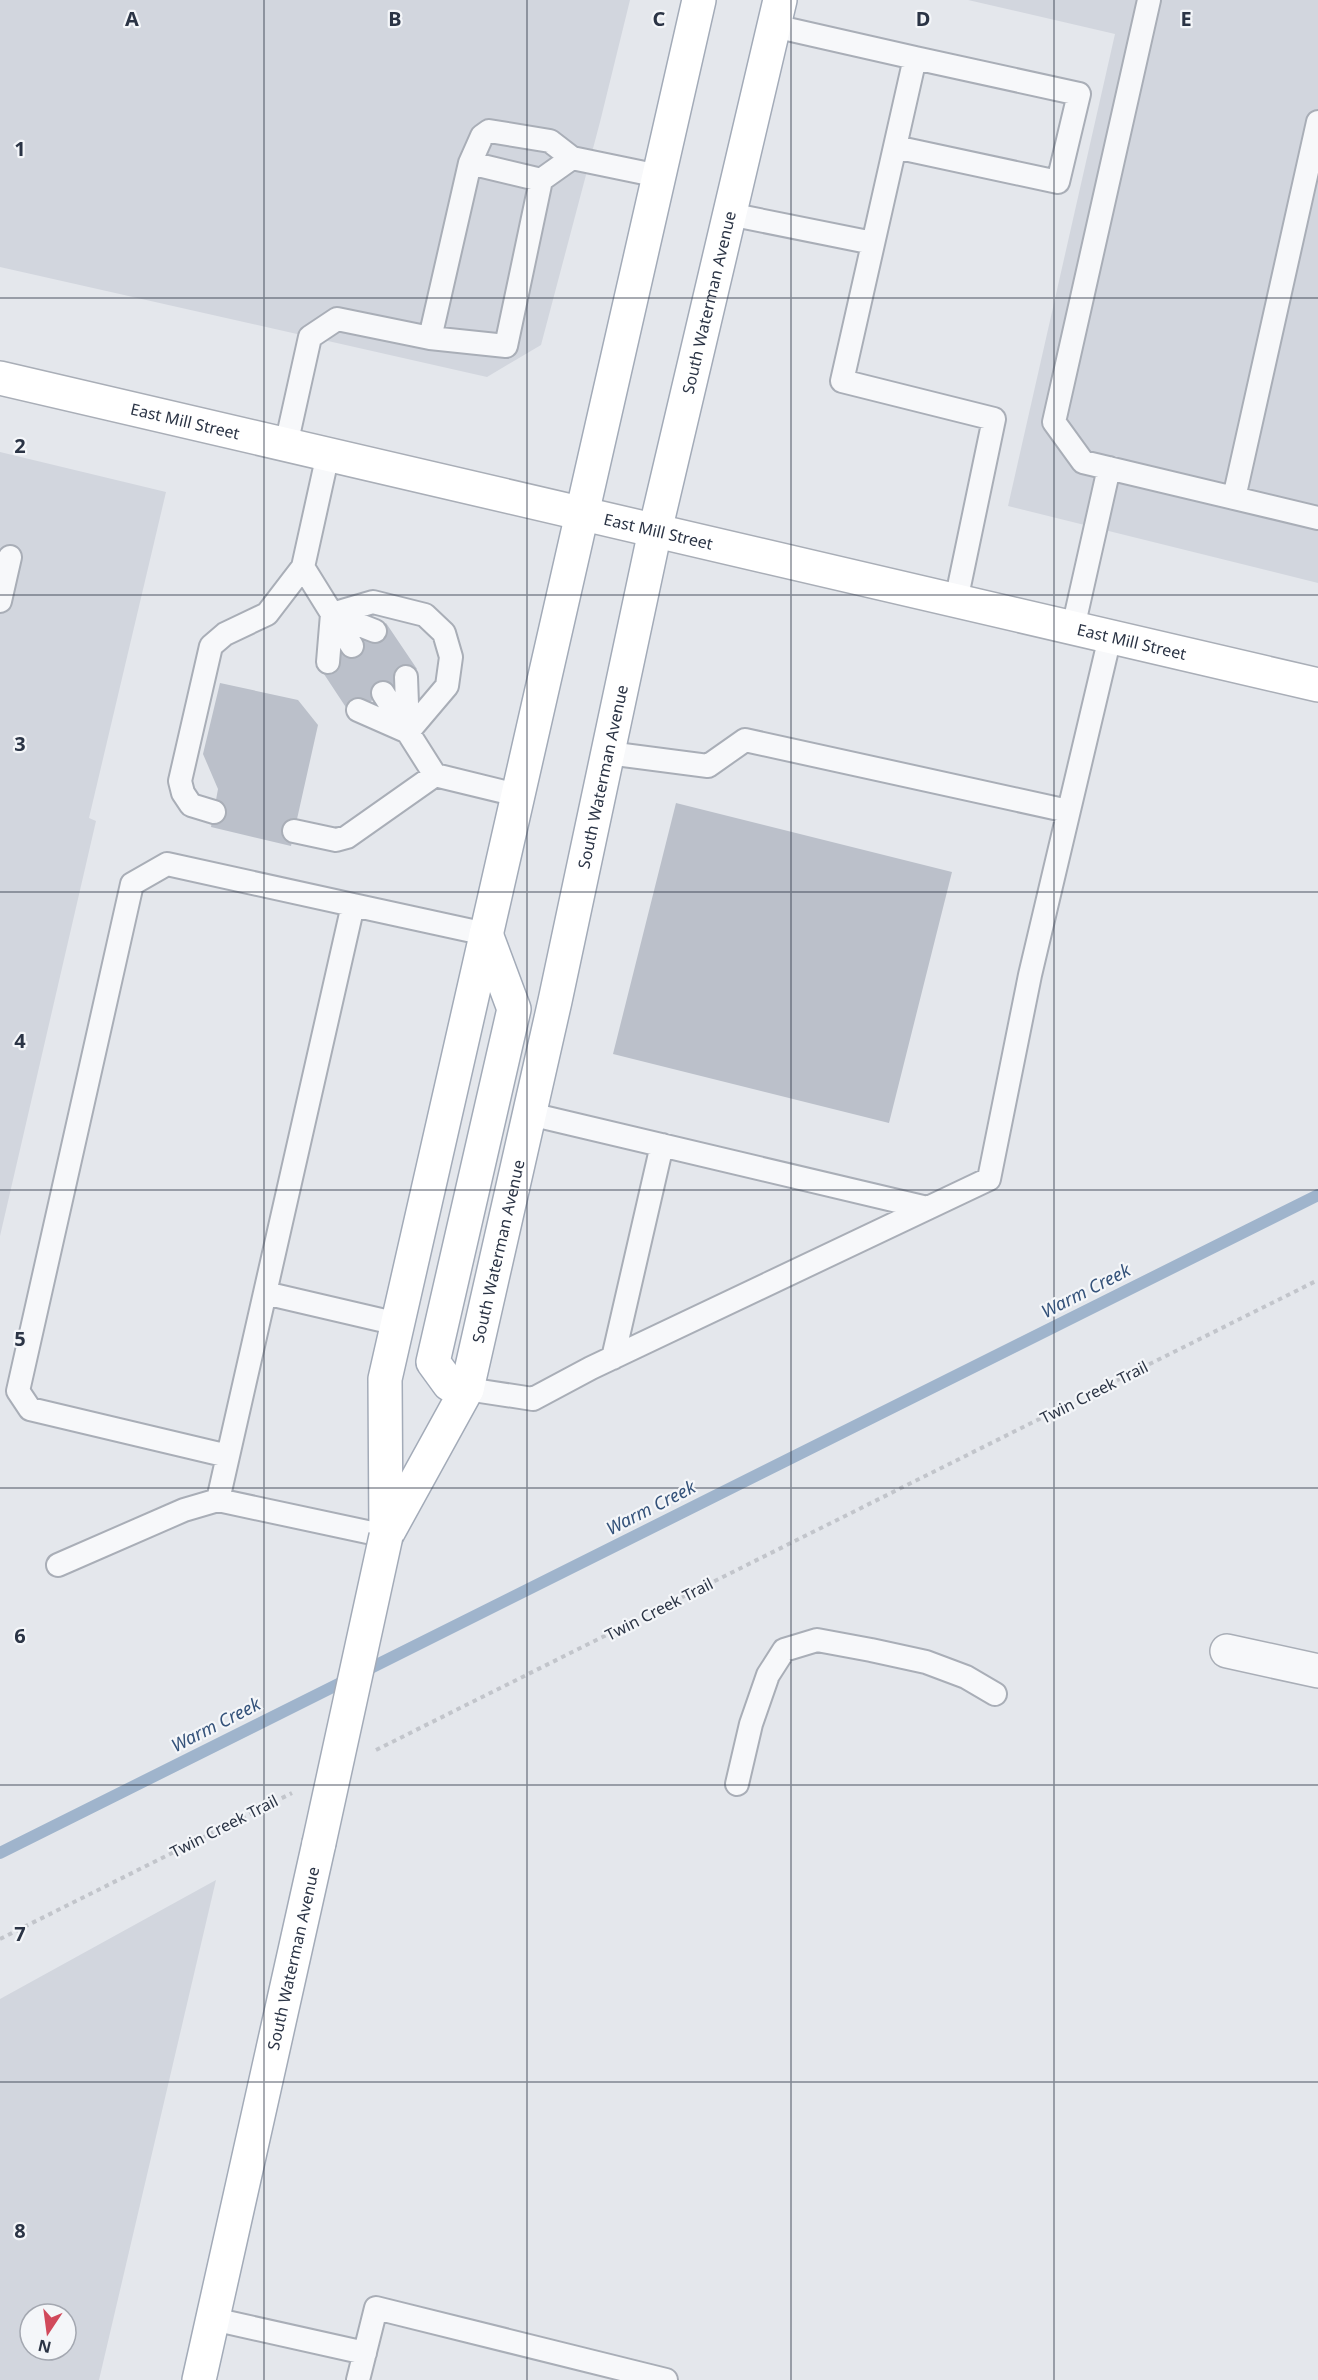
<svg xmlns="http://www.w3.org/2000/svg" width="1318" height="2380" font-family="'Noto Sans',sans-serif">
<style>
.built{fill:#d2d6de;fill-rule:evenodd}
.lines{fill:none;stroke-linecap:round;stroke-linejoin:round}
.stream{stroke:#9fb4cc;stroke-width:12}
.building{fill:#bbc0ca}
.service-casing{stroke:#a9aeb7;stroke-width:26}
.minor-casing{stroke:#a9aeb7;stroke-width:36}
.secondary-casing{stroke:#a9aeb7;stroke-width:36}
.primary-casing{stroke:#a3abb8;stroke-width:36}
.path{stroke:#c2c5cb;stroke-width:4;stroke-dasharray:4.5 4.5;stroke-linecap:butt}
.service{stroke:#f7f8fa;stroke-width:22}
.minor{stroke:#f7f8fa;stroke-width:33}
.secondary{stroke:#fff;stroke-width:33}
.primary{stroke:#fff;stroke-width:33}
.primary-bridge-casing{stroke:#a3abb8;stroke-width:36;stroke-linecap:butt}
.primary-bridge{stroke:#fff;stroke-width:33}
.grid{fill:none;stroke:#2b3445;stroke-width:1.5;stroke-opacity:0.55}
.labels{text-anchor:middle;stroke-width:4.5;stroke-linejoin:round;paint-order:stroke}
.street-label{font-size:16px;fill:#2b3445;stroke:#f4f6f9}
.water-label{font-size:18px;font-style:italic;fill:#34527a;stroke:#f4f6f9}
.grid-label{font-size:20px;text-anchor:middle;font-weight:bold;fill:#2b3445;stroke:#f4f6f9;stroke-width:4.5;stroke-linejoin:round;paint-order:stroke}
</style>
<rect width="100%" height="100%" fill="#e4e7ec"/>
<path class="built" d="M0,0H630L600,122L541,345L487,377L0,267Z
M968,0H1318V583L1008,506L1115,34Z
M0,452L166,492L89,818L96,821L0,1236Z
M216,1880L99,2380H0V1999ZM30,2314H66V2350H30Z"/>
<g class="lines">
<path class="stream" d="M0,1853L1318,1195"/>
</g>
<path class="building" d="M386,623L417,669L351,715L320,668Z
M220,683L298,700L318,725L291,846L211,827L218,789L203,754Z
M676,803L952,872L889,1123L613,1054Z"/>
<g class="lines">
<g class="service-casing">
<path id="service" d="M1149,0L1054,422L1083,462L1318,518
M774,26L915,58L842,381L994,419L956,601
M895,147L1058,182L1079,94L915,58
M470,163L482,136L489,131L550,141L572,158
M729,214L873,243
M430,338L470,163L541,180L572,158L659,176
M286,445L310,337L337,319L430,338L506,346L541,180
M1234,498L1318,122
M303,567L352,646
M0,601L10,557
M332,614L373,602L425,615L444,633L451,657L447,686L408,732
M332,614L375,631
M1073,628L1109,468
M328,662L332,614
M406,677L408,731
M383,693L435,775L517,795
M358,710L408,732
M608,753L708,766L745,740L1068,811
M214,812L191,805L183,793L180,781L211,646L225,634L267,614L303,567L328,454
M294,831L336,840L347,837L435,775
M530,1114L927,1208
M265,1293L398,1324
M613,1358L662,1145
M467,1389L533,1399L591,1368L989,1179L1030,975L1110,637
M228,1456L30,1409L18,1391L132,884L167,864L353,905
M386,1536L218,1500L353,905L486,934
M58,1565L184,1510L218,1500
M737,1784L751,1724L768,1675L784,1650L817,1640L871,1650L926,1662L966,1677L995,1694
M213,2319L365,2353
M358,2380L376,2308L666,2380"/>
</g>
<g class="minor-casing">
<path id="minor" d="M1227,1651L1318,1671"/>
</g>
<g class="secondary-casing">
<g id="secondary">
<path id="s1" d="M0,378L1318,685"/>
</g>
</g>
<g class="primary-casing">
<g id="primary">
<path d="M467,1389L449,1384L433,1362L514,1009L486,934"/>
<path d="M386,1535L385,1379L699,0"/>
<path id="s2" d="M386,1536L467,1389L555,1001L655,531L780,0"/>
<path id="s3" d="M199,2380L319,1843"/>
</g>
</g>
<path class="path" d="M376,1750L1318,1280
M0,1939L292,1793"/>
<use href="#service" class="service"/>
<use href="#minor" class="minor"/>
<use href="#secondary" class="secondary"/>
<use href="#primary" class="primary"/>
<g class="primary-bridge-casing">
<path id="primary-bridge" d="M319,1843L386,1536"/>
</g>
<use href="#primary-bridge" class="primary-bridge"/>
</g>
<path class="grid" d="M264,0V2380M527,0V2380M791,0V2380M1054,0V2380M0,298H1318M0,595H1318M0,892H1318M0,1190H1318M0,1488H1318M0,1785H1318M0,2082H1318"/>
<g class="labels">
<g class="street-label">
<text dy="6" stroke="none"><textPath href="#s2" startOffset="1281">South Waterman Avenue</textPath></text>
<text dy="6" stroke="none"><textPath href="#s1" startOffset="190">East Mill Street</textPath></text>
<text dy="6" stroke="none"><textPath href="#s1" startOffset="676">East Mill Street</textPath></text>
<text dy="6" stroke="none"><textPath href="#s1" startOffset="1162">East Mill Street</textPath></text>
<text dy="6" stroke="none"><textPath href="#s2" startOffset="795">South Waterman Avenue</textPath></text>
<text dy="6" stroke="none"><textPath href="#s2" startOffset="309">South Waterman Avenue</textPath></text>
<text transform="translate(1094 1392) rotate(-27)" y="6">Twin Creek Trail</text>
<text transform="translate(659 1609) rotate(-27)" y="6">Twin Creek Trail</text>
<text transform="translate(224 1826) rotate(-27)" y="6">Twin Creek Trail</text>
<text dy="6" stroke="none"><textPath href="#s3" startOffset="432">South Waterman Avenue</textPath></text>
</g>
<g class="water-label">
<text transform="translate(1086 1291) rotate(-27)" y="6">Warm Creek</text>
<text transform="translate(651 1508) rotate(-27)" y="6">Warm Creek</text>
<text transform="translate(216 1725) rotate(-27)" y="6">Warm Creek</text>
</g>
</g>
<g class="grid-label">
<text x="132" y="26">A</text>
<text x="395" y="26">B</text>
<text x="659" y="26">C</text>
<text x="923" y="26">D</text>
<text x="1186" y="26">E</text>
<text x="20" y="156">1</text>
<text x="20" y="453">2</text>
<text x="20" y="751">3</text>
<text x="20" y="1048">4</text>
<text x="20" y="1346">5</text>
<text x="20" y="1643">6</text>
<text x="20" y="1941">7</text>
<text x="20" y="2238">8</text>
</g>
<g transform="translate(48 2332) rotate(193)"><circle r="28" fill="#f4f6f9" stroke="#a4a8b1" stroke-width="1.5"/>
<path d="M0-4.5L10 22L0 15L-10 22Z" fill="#d1495b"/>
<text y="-9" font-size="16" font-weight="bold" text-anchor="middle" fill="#2b3445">N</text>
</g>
</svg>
